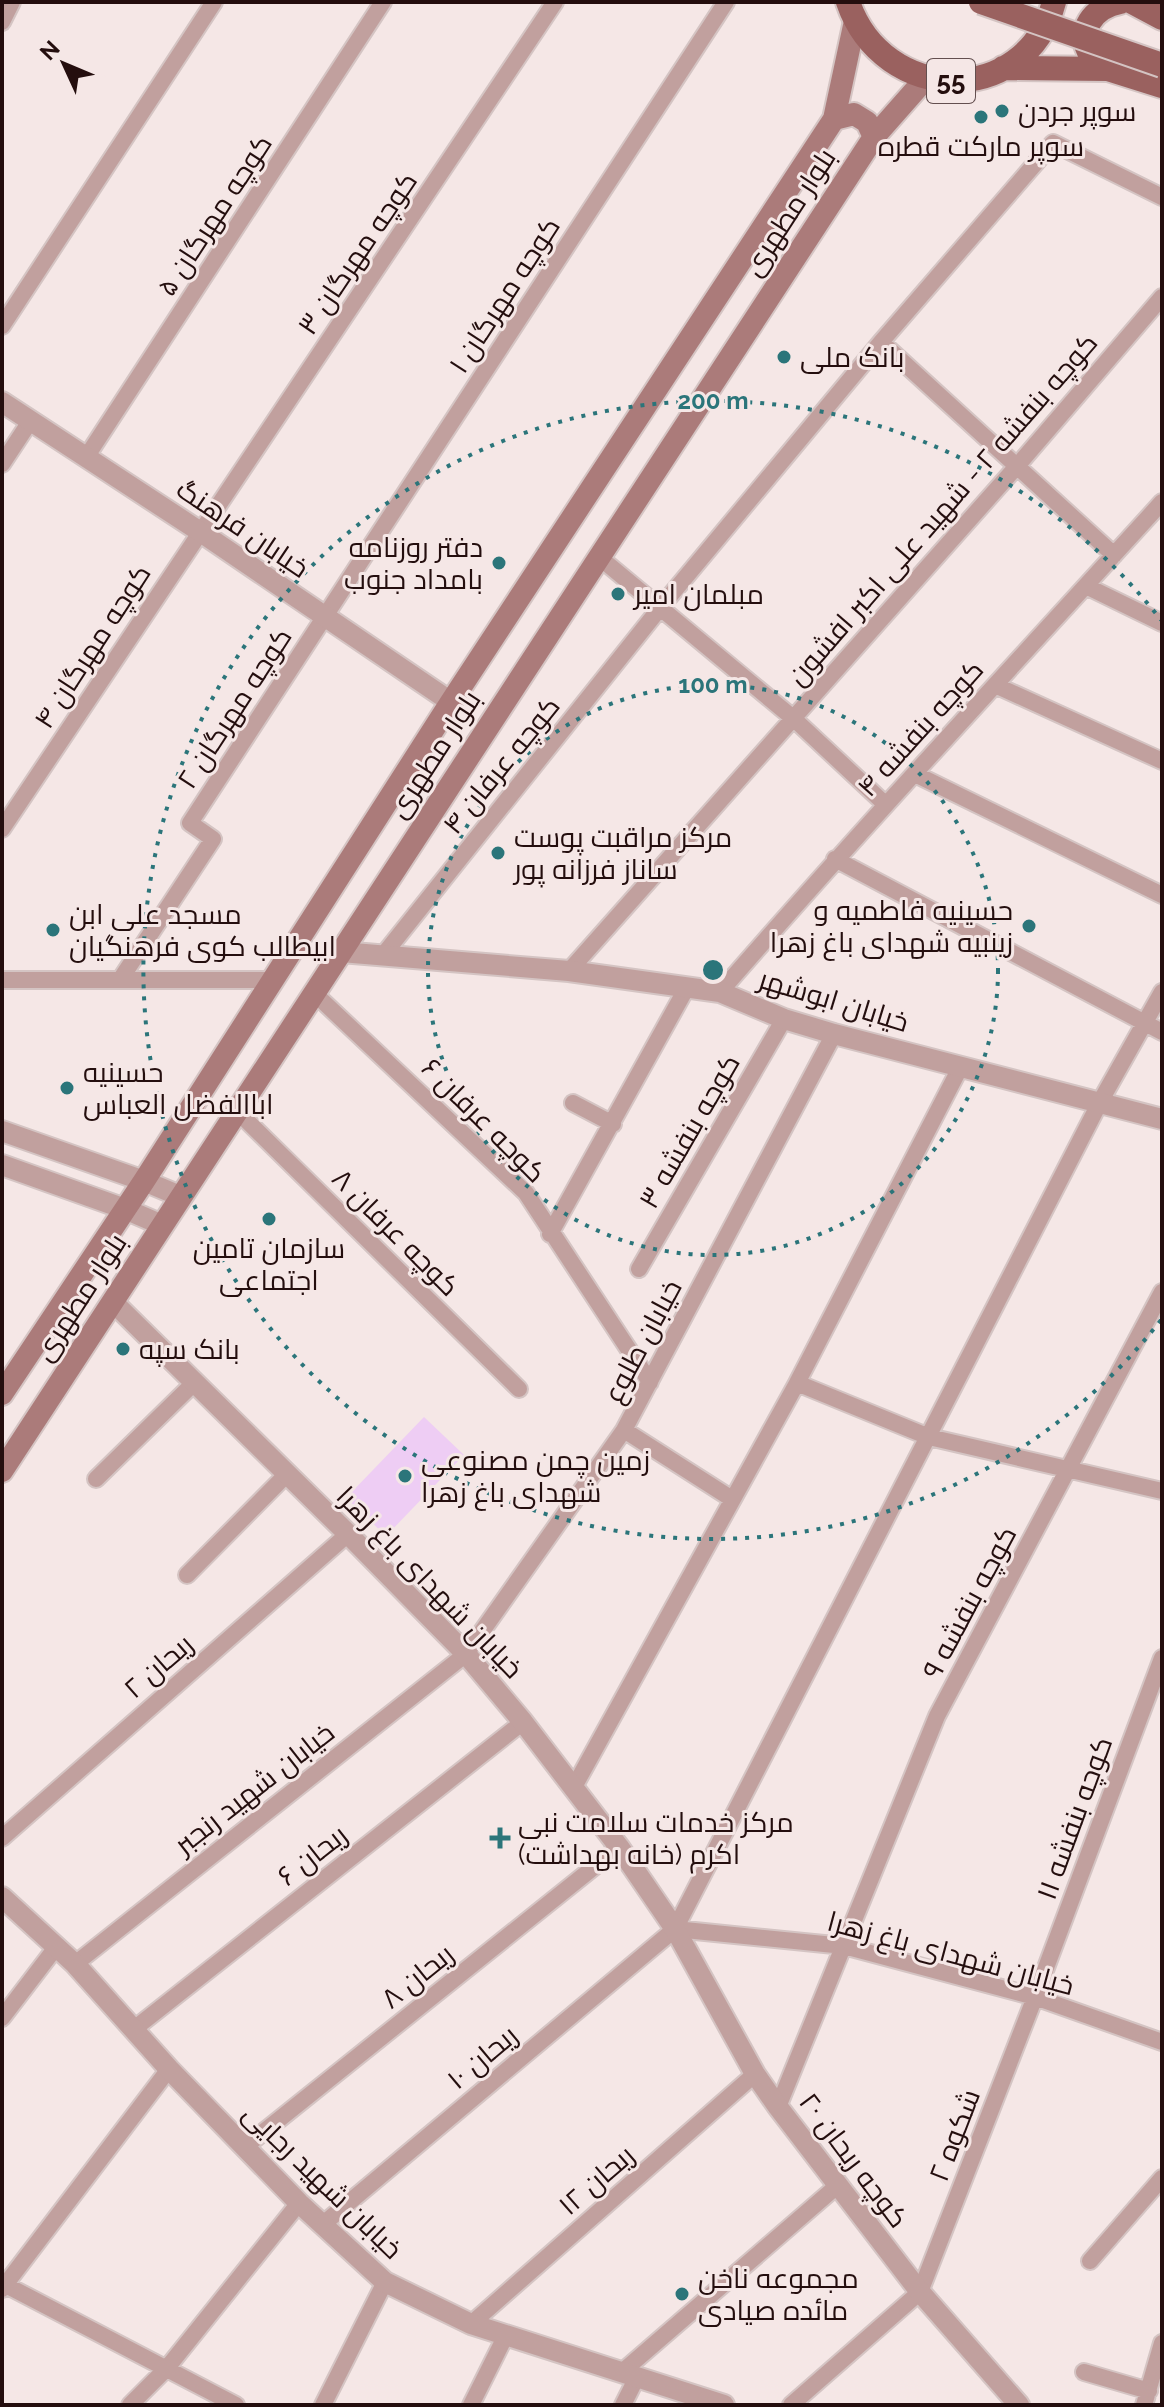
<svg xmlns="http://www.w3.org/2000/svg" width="1164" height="2407" font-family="Raleway,Cairo,sans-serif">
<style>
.grass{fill:#eecdf4}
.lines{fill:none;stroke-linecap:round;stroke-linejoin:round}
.minor-casing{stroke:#d4c4c3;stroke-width:20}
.tertiary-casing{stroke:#d4c4c3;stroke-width:24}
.secondary-casing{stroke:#d4c4c3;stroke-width:26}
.primary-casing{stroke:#d4c4c3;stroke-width:28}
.minor{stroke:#c1a09e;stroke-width:16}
.tertiary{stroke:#c1a09e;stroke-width:20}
.secondary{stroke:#ab7b7a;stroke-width:22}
.primary{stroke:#9a615f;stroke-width:24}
.primary-bridge-casing{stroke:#d4c4c3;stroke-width:28;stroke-linecap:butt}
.primary-bridge{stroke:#9a615f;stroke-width:24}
.ring{fill:none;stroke:#2b757a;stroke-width:4;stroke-dasharray:4 8}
.poi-dot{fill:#2b757a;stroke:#f5e7e6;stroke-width:3}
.labels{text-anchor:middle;stroke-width:6;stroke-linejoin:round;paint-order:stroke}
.shield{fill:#f5e7e6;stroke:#634f4f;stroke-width:2}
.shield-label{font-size:26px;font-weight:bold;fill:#240e0e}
.poi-label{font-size:28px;fill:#240e0e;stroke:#f5e7e6;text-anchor:start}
.street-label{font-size:28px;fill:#240e0e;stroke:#f5e7e6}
.centre{fill:#2b757a;stroke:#f5e7e6;stroke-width:4}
.ring-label{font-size:24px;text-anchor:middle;font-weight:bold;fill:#2b757a;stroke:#f5e7e6;stroke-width:6;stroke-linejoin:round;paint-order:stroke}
</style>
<rect width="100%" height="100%" fill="#f5e7e6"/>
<path class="grass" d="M424,1417L464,1455L386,1536L346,1498Z"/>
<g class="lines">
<g class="minor-casing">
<path id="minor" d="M2,22L12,2
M2,326L214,2
M881,342L1114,555
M87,456L383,2
M2,464L31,420
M599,557L793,718L886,805
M1086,586L1162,623
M995,685L1162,761
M915,774L1162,895
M2,829L555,2
M835,859L1162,1032
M384,954L660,608L881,342L1053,143L1162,197
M569,971L1018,465L1162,297
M2,980H273
M120,980L213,839L190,823L726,2
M720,992C864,826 1014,665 1162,502
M314,993L526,1193L650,1382
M573,1103L613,1124
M237,1111L519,1389
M550,1234L686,989
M639,1269L784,1019
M797,1383L929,1437L1162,1491
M624,1430L732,1499
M96,1479L195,1382
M187,1575L287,1474
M574,1787L797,1383L961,1066
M2,1838L348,1534
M675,1929L844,1946L1035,1997L1162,2042
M75,1964L466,1654L624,1430L834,1034
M2,2018L57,1946
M134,2029L523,1722
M778,2107L937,1716L1162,1292
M246,2146L619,1847
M322,2225L675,1929L1100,1102L1162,992
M1090,2261L1162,2178
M2,2283L236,2405
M2,2289L169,2069
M471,2324L755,2074
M622,2372L837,2186
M1084,2372L1149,2391
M130,2405L167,2368L299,2203
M323,2405L385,2282
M471,2405L506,2335
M623,2405L637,2377
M791,2405L920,2292L1035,1997L1162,1658
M1144,2405L1162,2343"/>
</g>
<g class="tertiary-casing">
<path id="tertiary" d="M2,402L199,531L451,702
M341,952L569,971L720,992L784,1019L834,1034L1162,1119
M2,1131L144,1181L180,1196
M2,1165L125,1209L162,1225
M113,1302L348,1534L466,1654L523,1722L619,1847L675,1929L755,2074L778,2107L920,2292L1019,2405
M2,1897L75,1964L169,2069L299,2203L385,2282L471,2324L724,2405"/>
</g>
<g class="secondary-casing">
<path id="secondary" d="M834,119L854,114L867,122L874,137
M2,1394L144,1181L451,702L834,119L855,21
M2,1471L874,137L926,78"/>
</g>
<g class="primary-casing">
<path id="primary" d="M848,2C883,105 1026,108 1054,2
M1132,2L1162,18
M1091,55C1075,31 1094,7 1120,2
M1003,68L1108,69L1162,86"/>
</g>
<use href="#minor" class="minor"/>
<use href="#tertiary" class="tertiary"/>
<use href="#secondary" class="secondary"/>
<use href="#primary" class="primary"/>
<g class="primary-bridge-casing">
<path id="primary-bridge" d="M981,2L1162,65"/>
</g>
<use href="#primary-bridge" class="primary-bridge"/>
</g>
<g class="ring">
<circle cx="713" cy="970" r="285"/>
<path d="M1161 1320A569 569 0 1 1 1161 620"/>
</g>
<g class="poi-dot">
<circle cx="1002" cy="111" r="8"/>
<circle cx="981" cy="117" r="8"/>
<circle cx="784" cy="357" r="8"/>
<circle cx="499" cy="563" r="8"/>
<circle cx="618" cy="594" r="8"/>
<circle cx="498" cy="853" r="8"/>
<circle cx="1029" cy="926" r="8"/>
<circle cx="53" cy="930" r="8"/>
<circle cx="67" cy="1088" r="8"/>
<circle cx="269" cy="1219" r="8"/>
<circle cx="123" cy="1349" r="8"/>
<circle cx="405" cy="1476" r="8"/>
<path d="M496 1826h8v8h8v8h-8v8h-8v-8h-8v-8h8z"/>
<circle cx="682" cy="2294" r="8"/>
</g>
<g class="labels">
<rect class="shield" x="927" y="59" width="48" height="44" rx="6"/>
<g class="shield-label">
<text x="951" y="90">55</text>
</g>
<g class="poi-label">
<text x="1018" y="121">سوپر جردن</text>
<text x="981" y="156" text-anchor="middle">سوپر مارکت قطره</text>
<text x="800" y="367">بانک ملی</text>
<text x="483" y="557" text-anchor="end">دفتر روزنامه<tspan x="483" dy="32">بامداد جنوب</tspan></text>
<text x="634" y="604">مبلمان امیر</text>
<text x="514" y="847">مرکز مراقبت پوست<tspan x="514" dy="32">ساناز فرزانه پور</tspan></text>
<text x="1013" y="920" text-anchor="end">حسینیه فاطمیه و<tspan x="1013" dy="32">زینبیه شهدای باغ زهرا</tspan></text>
<text x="69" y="924">مسجد علی ابن<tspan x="69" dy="32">ابیطالب کوی فرهنگیان</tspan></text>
<text x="83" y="1082">حسینیه<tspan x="83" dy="32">اباالفضل العباس</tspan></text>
<text x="269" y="1258" text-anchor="middle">سازمان تامین<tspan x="269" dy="32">اجتماعی</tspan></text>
<text x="139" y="1359">بانک سپه</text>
<text x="421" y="1470">زمین چمن مصنوعی<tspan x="421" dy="32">شهدای باغ زهرا</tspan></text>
<text x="518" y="1832">مرکز خدمات سلامت نبی<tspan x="518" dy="32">اکرم (خانه بهداشت)</tspan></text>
<text x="698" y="2288">مجموعه ناخن<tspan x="698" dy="32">مائده صیادی</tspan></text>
</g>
<g class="street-label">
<text transform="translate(789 212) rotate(-57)" y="10">بلوار مطهری</text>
<text transform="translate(214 215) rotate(-57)" y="10">کوچه مهرگان ۵</text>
<text transform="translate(357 253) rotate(-56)" y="10">کوچه مهرگان ۳</text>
<text transform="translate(504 295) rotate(-57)" y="10">کوچه مهرگان ۱</text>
<text transform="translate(942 509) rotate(-49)" y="10">کوچه بنفشه ۲ - شهید علی اکبر افشون</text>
<text transform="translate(243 528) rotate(34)" y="10">خیابان فرهنگ</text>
<text transform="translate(92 646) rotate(-57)" y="10">کوچه مهرگان ۴</text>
<text transform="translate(234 708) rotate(-57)" y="10">کوچه مهرگان ۲</text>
<text transform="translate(920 728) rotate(-48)" y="10">کوچه بنفشه ۴</text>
<text transform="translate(434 754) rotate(-57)" y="10">بلوار مطهری</text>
<text transform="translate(501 765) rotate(-51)" y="10">کوچه عرفان ۴</text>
<text transform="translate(834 1000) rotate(17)" y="10">خیابان ابوشهر</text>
<text transform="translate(484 1120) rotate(45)" y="10">کوچه عرفان ۶</text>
<text transform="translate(689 1131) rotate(-60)" y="10">کوچه بنفشه ۳</text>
<text transform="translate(396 1232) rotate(45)" y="10">کوچه عرفان ۸</text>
<text transform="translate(80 1297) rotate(-57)" y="10">بلوار مطهری</text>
<text transform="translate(642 1341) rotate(-62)" y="10">خیابان طلوع</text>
<text transform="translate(430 1582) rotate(46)" y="10">خیابان شهدای باغ‌ زهرا</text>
<text transform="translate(969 1602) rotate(-62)" y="10">کوچه بنفشه ۹</text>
<text transform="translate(158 1666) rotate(-41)" y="10">ریحان ۲</text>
<text transform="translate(254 1788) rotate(-38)" y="10">خیابان شهید رنجبر</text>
<text transform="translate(1074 1818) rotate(-70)" y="10">کوچه بنفشه ۱۱</text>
<text transform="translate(312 1855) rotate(-38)" y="10">ریحان ۶</text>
<text transform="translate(951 1953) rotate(15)" y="10">خیابان شهدای باغ زهرا</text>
<text transform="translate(417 1976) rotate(-39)" y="10">ریحان ۸</text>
<text transform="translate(482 2057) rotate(-40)" y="10">ریحان ۱۰</text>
<text transform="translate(954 2135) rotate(-69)" y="10">شکوه ۲</text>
<text transform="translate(854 2160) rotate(53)" y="10">کوچه ریحان ۲۰</text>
<text transform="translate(596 2180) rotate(-41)" y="10">ریحان ۱۲</text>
<text transform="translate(323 2181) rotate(44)" y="10">خیابان شهید رجایی</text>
</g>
</g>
<circle cx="713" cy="970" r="12" class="centre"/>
<g class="ring-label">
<text x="713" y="409">200 m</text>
<text x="713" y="693">100 m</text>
</g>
<rect width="1164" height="2407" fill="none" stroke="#240e0e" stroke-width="8"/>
<g transform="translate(64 64) rotate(314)" stroke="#f5e7e6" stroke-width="6" paint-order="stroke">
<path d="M0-6L14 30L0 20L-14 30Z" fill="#240e0e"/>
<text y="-12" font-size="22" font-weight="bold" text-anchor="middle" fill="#240e0e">N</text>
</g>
</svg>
